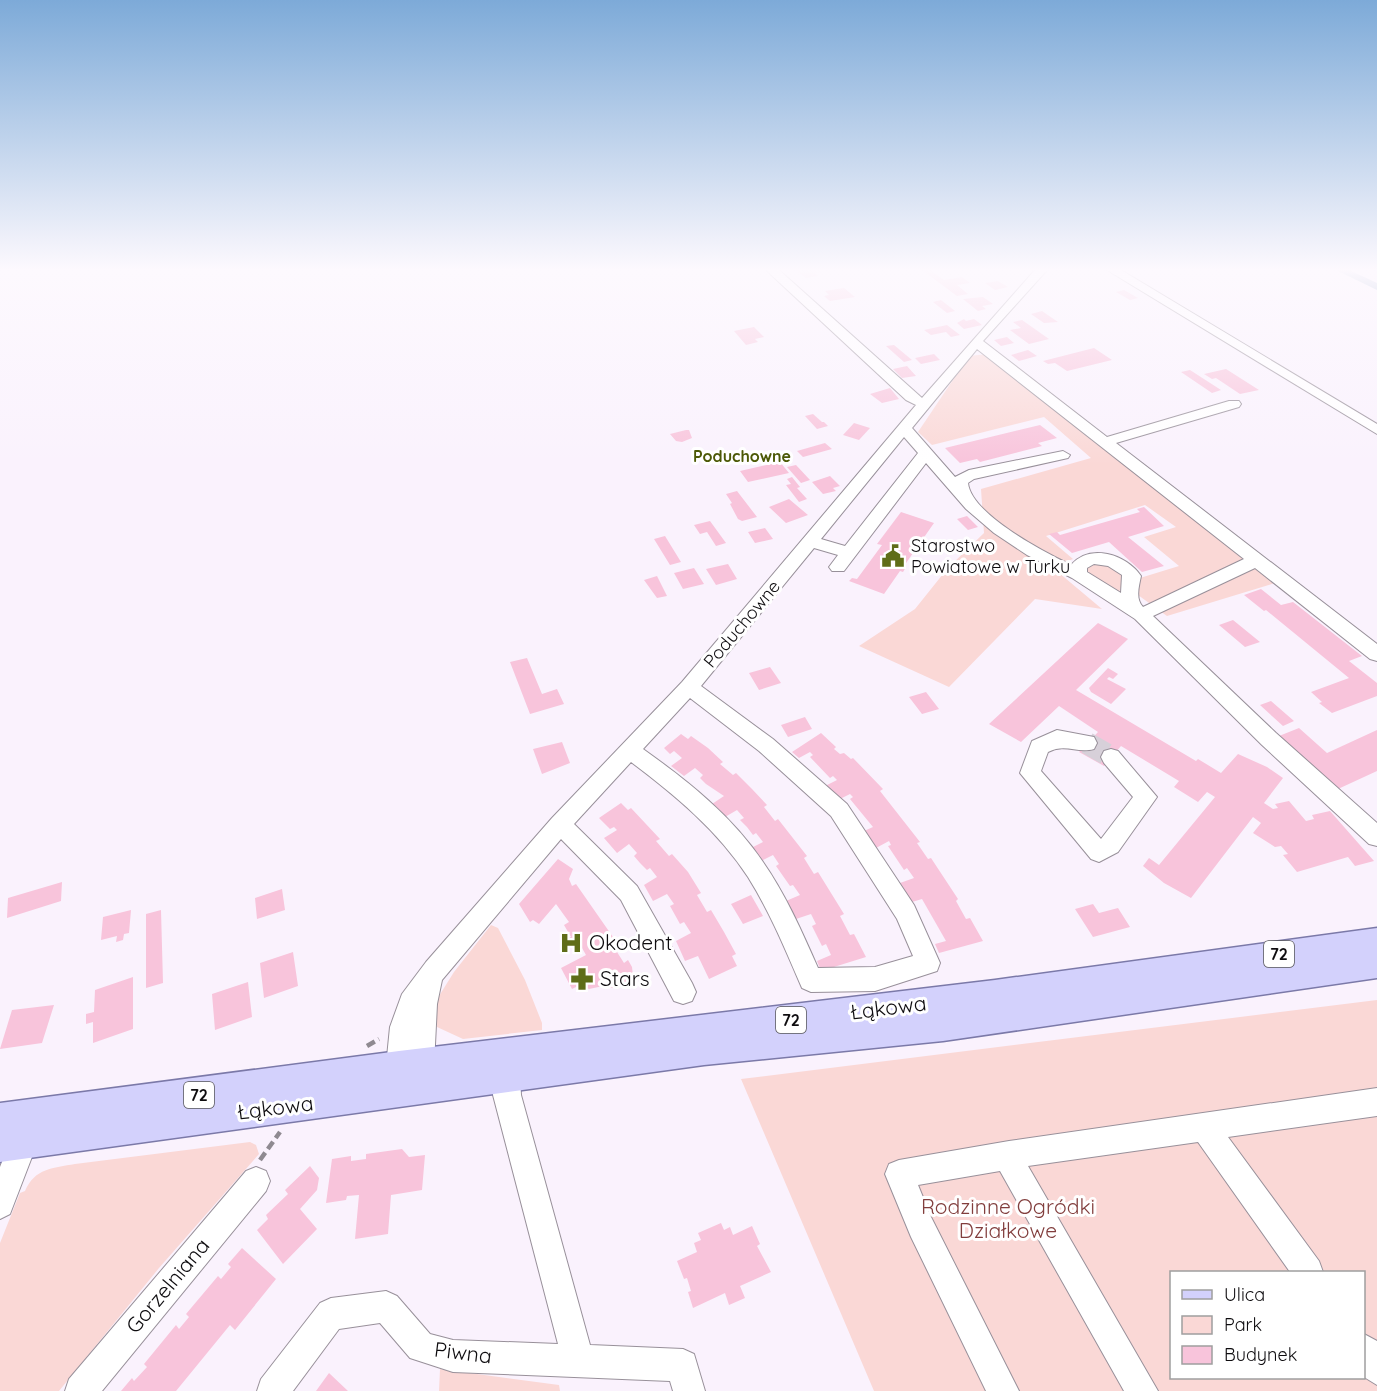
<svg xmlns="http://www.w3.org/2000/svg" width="1377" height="1391" font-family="Quicksand,sans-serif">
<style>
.green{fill:#fad8d6;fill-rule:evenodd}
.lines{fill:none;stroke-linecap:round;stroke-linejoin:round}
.canal{fill:#7d9cc1;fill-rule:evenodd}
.building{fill:#f8c4db}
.minor-tunnel{stroke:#d7d0d9;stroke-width:22;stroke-dasharray:22 11;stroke-linecap:butt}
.minor-casing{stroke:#98909a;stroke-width:2}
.major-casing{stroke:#7b79a8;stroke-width:3}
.path{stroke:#8f8a91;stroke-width:4.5;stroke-dasharray:9 4.5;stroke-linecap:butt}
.minor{fill:#fff;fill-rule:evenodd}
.major{fill:#d3d1fc;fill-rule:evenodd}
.labels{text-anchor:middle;stroke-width:6;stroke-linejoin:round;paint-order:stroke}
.far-neighbourhood-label{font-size:16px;font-weight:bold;fill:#4c5906;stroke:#fff}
.shield{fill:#fff;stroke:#565557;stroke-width:1.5}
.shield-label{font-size:16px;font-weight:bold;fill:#0e0c0f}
.poi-label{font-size:18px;fill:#0e0c0f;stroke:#fff;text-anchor:start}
.street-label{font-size:18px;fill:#0e0c0f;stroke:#fff}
.near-poi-label{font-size:21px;fill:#0e0c0f;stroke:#fff;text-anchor:start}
.near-street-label{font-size:21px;fill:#0e0c0f;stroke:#fff}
.near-park-label{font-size:21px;fill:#823e3d;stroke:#fff}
</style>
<rect width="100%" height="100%" fill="#faf2fd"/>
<path class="green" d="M988,354L1275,583L1167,616L1138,595L1140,578L1179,566L1144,537L1176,527L1145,505L1046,536L1073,559L1052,567L1102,609L1035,599L949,687L859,646L915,609L947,569L984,533L981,489L1091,458L1044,417L932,445L918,432L969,356Z
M1098,561L1122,572L1123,583L1119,592L1086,574L1087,563Z
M491,925L498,928L525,980L542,1023V1030L463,1039L437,1027V1005L439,996L454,972Z
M1377,1000V1391H874L741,1079ZM1172,1272H1364V1378H1172Z
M250,1142L256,1145L259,1154L159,1268L59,1391H0V1243L20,1193L25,1191C35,1168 53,1168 75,1164Z
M440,1369L559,1385L560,1391H439Z"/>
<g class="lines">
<path class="canal" d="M1336,270H1349L1377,283V290Z"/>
</g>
<path class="building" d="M795,270H818L821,272L815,273L818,276L806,278Z
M922,270H930L944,280L962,277L970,283L957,285L968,294L957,296Z
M998,281L1008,287L995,290L985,283Z
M844,288L855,297L830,301L824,296L829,295L825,291Z
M1124,290L1138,298L1130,300L1116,292Z
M983,297L993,304L982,306L986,309L978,311L963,299Z
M941,300L955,311L947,313L933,302Z
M1042,311L1058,322L1044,323L1031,314Z
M964,319L966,321L974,319L982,325L964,329L957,323Z
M1022,320L1049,339L1029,344L1010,330L1021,328L1013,322Z
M947,325L960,335L951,337L946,332L931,335L924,330Z
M754,327L764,337L755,339L758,342L746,345L734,331Z
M1007,337L1014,343L1001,346L994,340Z
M894,345L912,360L904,362L886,346Z
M1094,348L1112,360L1067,371L1055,363L1048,364L1043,361Z
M1028,350L1037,356L1019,361L1011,355Z
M934,354L940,360L921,364L915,358Z
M907,366L916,376L902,378L893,369Z
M1226,369L1259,390L1240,394L1216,378L1212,379L1204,374Z
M1190,370L1221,390L1212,393L1181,372Z
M890,388L899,399L882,403L870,394Z
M813,414L822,422H824L828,426L817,429L805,416Z
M854,423L870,428L859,440L843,435Z
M1040,425L1057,438L1038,443L1042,446L980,462L977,459L960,463L945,448Z
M686,430H689L692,438L682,442L676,441L670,434Z
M825,443L832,449L803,457L797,451Z
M780,462L789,473L748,482L740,471Z
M796,465L810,480L801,483L787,467Z
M830,476L840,486L833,488L836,491L823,494L812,482Z
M792,477L800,487L797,488L807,499L799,502L786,485L791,484L787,479Z
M737,491L757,517L742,521L738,519L730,504L732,503L726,494Z
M789,499L808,515L786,523L769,507Z
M1144,507L1164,526L1128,537L1164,566L1142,572L1109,542L1072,553L1049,534L1057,532L1060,535L1140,512L1137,509Z
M901,512L934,523L904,566L906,567L903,572L900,571L884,594L849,581L852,578L857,579L882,545L877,544Z
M967,516L978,527L968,530L957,519Z
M710,521L726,543L716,546L707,532L700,534L694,525Z
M765,528L773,539L755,543L748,532Z
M665,536L681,562L670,565L654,539Z
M728,564L737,579L716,585L706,569Z
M694,568L704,584L683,589L674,573Z
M657,576L667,596L657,598L644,580Z
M1261,589L1281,605L1293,602L1362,656L1349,661L1377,683V696L1332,713L1319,703L1322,702L1311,692L1349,678L1266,610L1264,611L1244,595Z
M1233,620L1260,642L1245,647L1219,625Z
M1098,623L1128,639L1076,690L1196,761L1198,759L1221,773L1238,754L1267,767L1283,778L1264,803L1273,809L1278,808L1275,804L1289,801L1306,821L1314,819L1312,815L1330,811L1374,861L1355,866L1348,857L1297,872L1283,855L1288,854L1281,846L1275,847L1253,833L1261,823L1253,817L1191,898L1164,883L1143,866L1149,858L1159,865L1215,797L1207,792L1198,802L1174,787L1179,781L1121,746L1104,766L1079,752L1098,732L1059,706L1021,742L989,724Z
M527,658L542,694L557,689L564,704L530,714L510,662Z
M770,667L781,683L759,690L749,673Z
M1108,668L1118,674L1113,679L1109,677L1107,679L1126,689L1111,704L1091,692L1089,688Z
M926,692L939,709L922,714L909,697Z
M1271,701L1294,721L1283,726L1260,705Z
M805,717L812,729L788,737L781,725Z
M1299,728L1327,753L1377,730V771L1338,789L1279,736Z
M821,733L836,747L834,749L840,754L844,753L851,759L853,758L883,789L880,791L920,842L917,843L928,859L931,858L958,899L956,901L966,919L970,918L983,941L939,953L935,944L946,941L922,899L912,902L900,883L914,878L907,868L904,870L888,846L891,845L889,841L876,848L864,831L873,827L850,799L853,797L850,794L838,800L825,786L837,780L833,776L830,778L810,757L813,755L810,752L799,758L792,752Z
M681,734L688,739L691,736L708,748L723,762L720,764L733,775L736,773L752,789L767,805L764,807L775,821L778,819L807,856L804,858L814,874L818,872L844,914L840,916L850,935L854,934L866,957L821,971L817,961L831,955L826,944L822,946L812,926L816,924L811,914L796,919L786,901L800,895L793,885L790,886L776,866L779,864L773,855L761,861L751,848L763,842L756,833L753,835L747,827L740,820L744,818L737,810L725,817L712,804L724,796L706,784L700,778L703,775L695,768L684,776L671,766L682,758L674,751L670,754L664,748Z
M562,742L570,763L542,774L533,749Z
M621,803L628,810L631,808L660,839L656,841L669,856L672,854L688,872L701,893L697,895L707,912L711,910L724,932L736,954L732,956L737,966L709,979L698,956L685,961L676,941L691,933L684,922L680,924L670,906L674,904L667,894L653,901L644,885L657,877L650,868L647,870L640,863L634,856L637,853L629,844L617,853L604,838L617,830L614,827L610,829L599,818Z
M558,859L573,869L569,879L572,886L576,884L622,950L617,952L624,963L628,960L632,967L634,984L610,988L608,985L589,989L580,985L572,989L561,968L586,955L582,948L576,952L566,939L571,937L564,925L569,922L556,904L539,924L533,920L530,922L519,904Z
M62,882L61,901L7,918L8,898Z
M282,889L285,910L257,919L255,898Z
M751,895L763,916L743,924L731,904Z
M1093,904L1099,913L1118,908L1130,927L1093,937L1075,909Z
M131,910L129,933L124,934L123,940L116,942L117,936L101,940L103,917Z
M161,910L163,983L146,988V914Z
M293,952L298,986L264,998L260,963Z
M133,977V1029L93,1043V1022L86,1024V1014L94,1012L95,990Z
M248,982L252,1017L215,1030L212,994Z
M54,1005L42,1043L0,1049L12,1010Z
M402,1149L409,1157L425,1155L422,1190L391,1195L388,1234L355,1239L359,1195L347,1196L346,1200L326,1203L332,1159L351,1156V1161L366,1159V1154Z
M310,1166L319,1178L317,1190L300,1209L317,1229L283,1264L257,1230L268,1219L266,1215L288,1194L285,1190Z
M721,1223L724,1230L730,1227L733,1235L752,1226L760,1244L757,1246L771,1272L740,1286L745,1298L729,1305L725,1293L693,1308L688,1292L691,1291L687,1278L684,1279L677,1261L697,1252L694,1243L701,1240L698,1233Z
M242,1248L276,1279L235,1330L230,1325L176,1391H121L132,1378L134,1381L147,1367L144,1364L176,1325L179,1329L189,1317L186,1314L218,1276L221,1279L231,1267L228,1264Z
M329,1373L348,1391H316Z"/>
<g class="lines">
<path class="minor-tunnel" d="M1087,743L1111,757"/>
<g class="minor-casing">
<path id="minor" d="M766,270H779L922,398L1035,270H1047L983,341L1107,437L1229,401H1239L1241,404L1239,407L1116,443L1377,644V661L1370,659L1255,568L1153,616L1276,733L1377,823V846L1369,844L1262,745L1135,619L1072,578L1027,555L994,533L966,509L926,463L844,571H832L829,567L838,555L814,548L701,686L773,739L847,804L914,905L940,963L937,971L875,991L811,992L802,988C786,951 770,912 748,877C718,831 675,795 631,762L574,824L637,886L692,983L696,992L692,1001L683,1004L674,1001L621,900L561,839L442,980L437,1004L434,1065L426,1081L417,1085L414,1084L403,1090L394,1086L386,1067L390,1027L402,994L426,962L552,818L682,682L916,405L906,400ZM977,349L1244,559L1143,607C1135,599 1139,586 1141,576C1126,554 1090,543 1071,565C1044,552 971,514 968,483L974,479L1068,458L1070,455L1063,451L969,470L955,477L912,428ZM904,437L918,453L845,546L821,539ZM1094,564L1108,566L1122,575L1121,593L1087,572V568ZM690,698L759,751L831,816L897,919L913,956L875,967L818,968C802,932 786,895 763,862C732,816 688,781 643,749Z
M1107,270H1121L1377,424V434Z
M1057,730L1094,737L1097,743L1094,749C1077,754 1066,743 1048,752L1041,771L1101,839L1133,797L1104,763L1101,757L1104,751L1111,749L1118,751L1157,797L1118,852L1099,862L1091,859L1020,773L1032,741Z
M507,1064L516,1068L520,1077L521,1095L590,1345L683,1349L694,1354L705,1391H673L670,1381L453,1372L410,1358L380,1323L339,1329L293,1391H257L261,1379L320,1303L331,1298L386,1291L397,1296L430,1334L453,1340L558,1344L493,1095L494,1077L498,1068Z
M1377,1088V1116L1228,1137L1319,1261L1323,1272H1290L1198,1142L1028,1166L1158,1391H1124L1000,1171L918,1185L931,1217L1019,1391H986L911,1237L885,1174L889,1164L899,1160L1009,1141Z
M26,1122L36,1126L40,1136L10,1214L0,1219V1167L16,1126Z
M256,1167L266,1171L270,1181L266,1191L102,1391H65L69,1379L246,1171Z
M1364,1334L1377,1341V1385L1364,1377Z"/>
</g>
<g class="major-casing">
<path id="major" d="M1377,928V978L943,1041L704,1065L0,1162V1103L399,1051L995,980Z"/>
</g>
<path class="path" d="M367,1046L379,1039
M260,1160L280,1132"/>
<use href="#minor" class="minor"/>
<use href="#major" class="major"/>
</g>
<linearGradient id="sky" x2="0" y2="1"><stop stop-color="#7daad8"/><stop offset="0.58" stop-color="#fdf9fe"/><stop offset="1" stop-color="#fdf9fe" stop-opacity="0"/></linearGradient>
<rect width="1377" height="465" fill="url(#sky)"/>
<defs>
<g id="civic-bare" transform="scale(1.8)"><path d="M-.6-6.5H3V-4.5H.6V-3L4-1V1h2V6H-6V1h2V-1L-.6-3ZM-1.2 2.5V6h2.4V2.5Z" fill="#5f6d18" stroke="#fff" stroke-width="2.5" paint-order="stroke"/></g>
<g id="hospital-bare" transform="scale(1.8)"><path d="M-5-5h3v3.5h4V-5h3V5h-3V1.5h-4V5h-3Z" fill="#5f6d18" stroke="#fff" stroke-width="2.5" paint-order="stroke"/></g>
<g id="pharmacy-bare" transform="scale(1.8)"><path d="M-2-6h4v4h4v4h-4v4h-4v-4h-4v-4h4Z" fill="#5f6d18" stroke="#fff" stroke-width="2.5" paint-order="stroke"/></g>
</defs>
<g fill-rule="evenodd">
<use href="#civic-bare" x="893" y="556"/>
<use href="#hospital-bare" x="571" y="943"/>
<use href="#pharmacy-bare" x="582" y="979"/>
</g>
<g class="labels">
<g class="far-neighbourhood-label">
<text x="742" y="462">Poduchowne</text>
</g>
<g class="shield">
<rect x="1264" y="941" width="30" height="26" rx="4.5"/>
<rect x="776" y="1007" width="30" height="26" rx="4.5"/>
<rect x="184" y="1082" width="30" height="26" rx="4.5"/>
</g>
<g class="shield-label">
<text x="1279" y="960">72</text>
<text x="791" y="1026">72</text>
<text x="199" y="1101">72</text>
</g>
<g class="poi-label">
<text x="911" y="552">Starostwo<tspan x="911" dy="21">Powiatowe w Turku</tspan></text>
</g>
<g class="street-label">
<text transform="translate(742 624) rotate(-50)" y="6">Poduchowne</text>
</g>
<g class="near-poi-label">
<text x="589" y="950">Okodent</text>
<text x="600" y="986">Stars</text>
</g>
<g class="near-street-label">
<text transform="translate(888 1008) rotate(-7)" y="7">Łąkowa</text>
<text transform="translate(275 1108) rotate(-7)" y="7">Łąkowa</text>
<text transform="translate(168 1286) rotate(-50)" y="7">Gorzelniana</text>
<text transform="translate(463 1353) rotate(7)" y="7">Piwna</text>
</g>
<g class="near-park-label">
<text x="1008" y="1214">Rodzinne Ogródki<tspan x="1008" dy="24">Działkowe</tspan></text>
</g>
</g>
<rect x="1170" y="1271" width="195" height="108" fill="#ffffff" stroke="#9f9e9f" stroke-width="1.5"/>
<rect x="1182" y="1290" width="30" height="9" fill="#d3d1fc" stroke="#9f9e9f" stroke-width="1.5"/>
<text x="1224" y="1301" font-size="18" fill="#0e0c0f">Ulica</text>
<rect x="1182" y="1316" width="30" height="18" fill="#fad8d6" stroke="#9f9e9f" stroke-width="1.5"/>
<text x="1224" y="1331" font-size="18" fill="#0e0c0f">Park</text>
<rect x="1182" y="1346" width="30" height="18" fill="#f8c4db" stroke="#9f9e9f" stroke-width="1.5"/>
<text x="1224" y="1361" font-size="18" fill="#0e0c0f">Budynek</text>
</svg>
